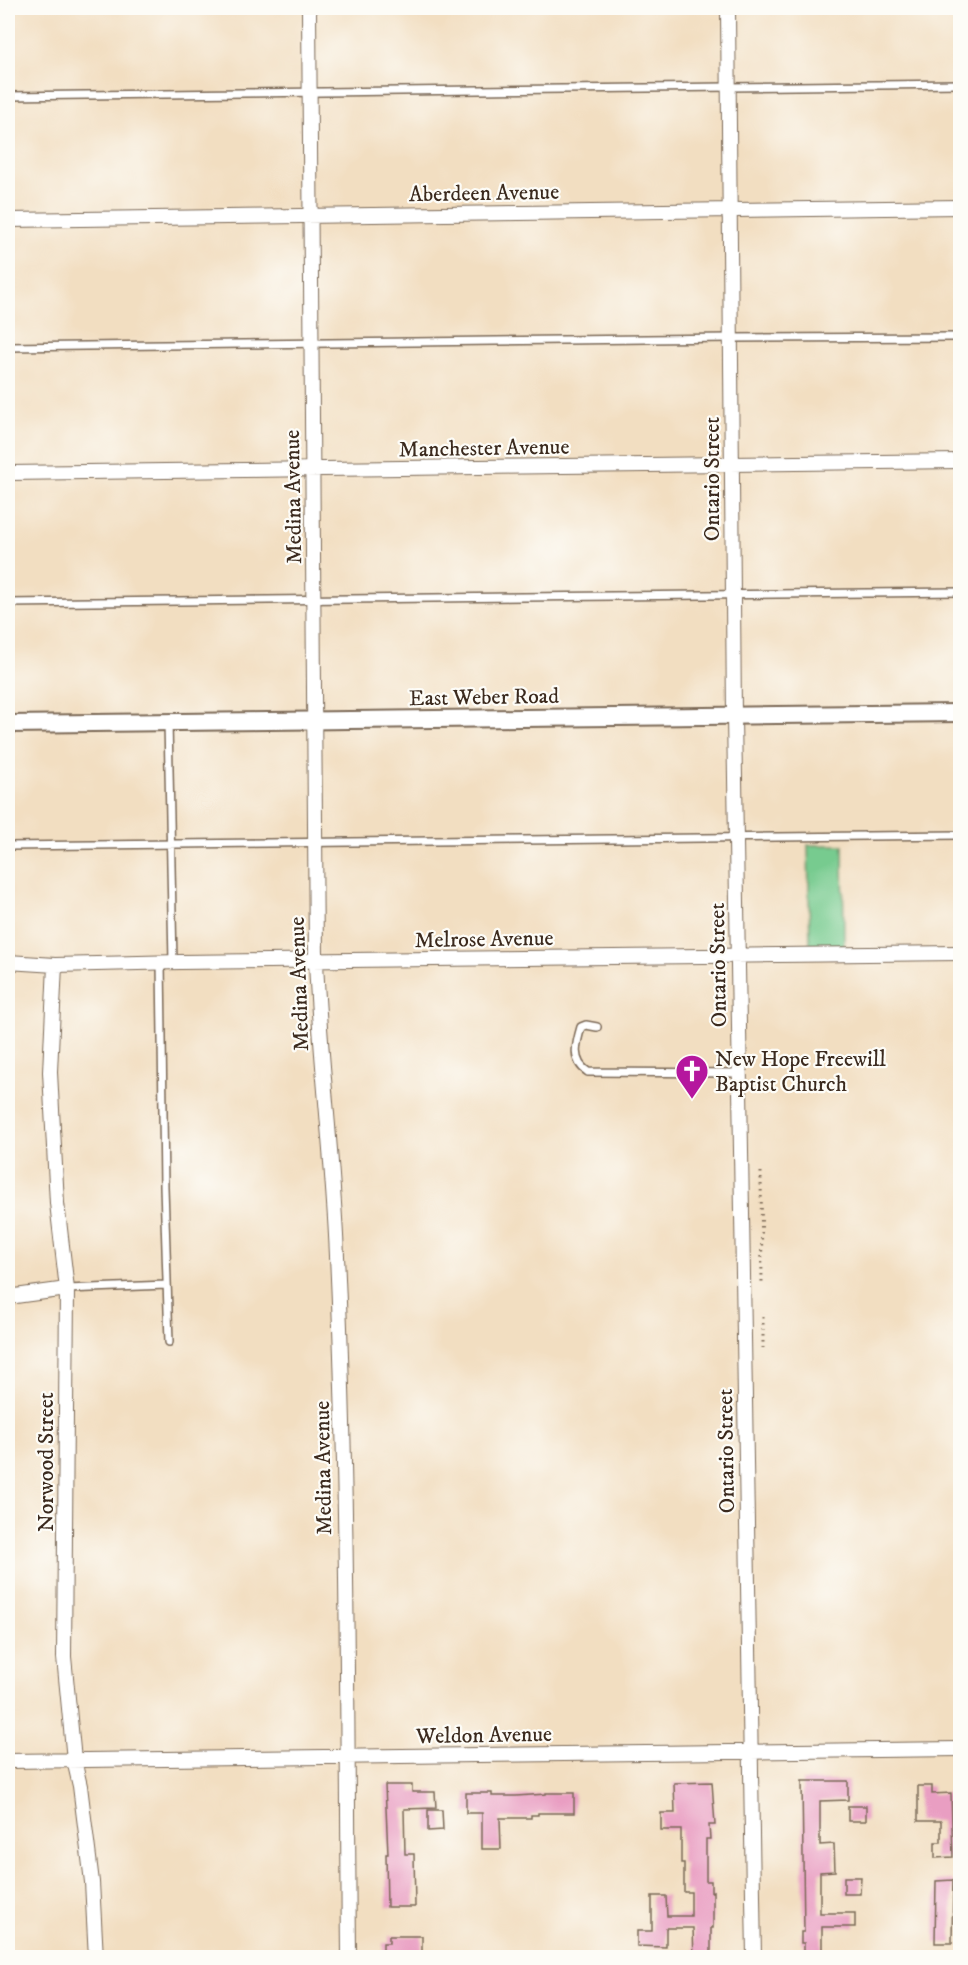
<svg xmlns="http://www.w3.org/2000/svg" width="968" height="1965" font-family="'IM FELL DW Pica',serif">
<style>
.green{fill:#77cb8f;stroke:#597a56;stroke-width:1.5}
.building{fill:#e99ec2}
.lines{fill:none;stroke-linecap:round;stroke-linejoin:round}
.service-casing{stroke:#7b6957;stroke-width:10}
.minor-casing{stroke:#7b6957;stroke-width:16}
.tertiary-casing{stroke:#7b6957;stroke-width:20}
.path{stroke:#7b6957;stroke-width:3;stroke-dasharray:1.5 4.5;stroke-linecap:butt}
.service{stroke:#fff;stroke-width:7}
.minor{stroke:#fff;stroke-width:14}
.tertiary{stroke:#fff;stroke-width:16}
.labels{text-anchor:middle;stroke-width:4.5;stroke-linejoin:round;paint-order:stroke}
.street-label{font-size:22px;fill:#3b2a1e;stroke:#fdfcf7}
.poi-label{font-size:22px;fill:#3b2a1e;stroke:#fdfcf7;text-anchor:start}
</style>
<rect width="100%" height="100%" fill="#fdfcf7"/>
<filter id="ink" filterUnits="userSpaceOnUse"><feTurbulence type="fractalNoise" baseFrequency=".0167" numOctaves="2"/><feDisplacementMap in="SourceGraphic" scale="12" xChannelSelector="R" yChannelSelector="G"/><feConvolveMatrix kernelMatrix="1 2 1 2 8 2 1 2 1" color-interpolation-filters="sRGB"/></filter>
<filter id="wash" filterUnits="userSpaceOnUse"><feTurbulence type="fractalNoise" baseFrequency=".008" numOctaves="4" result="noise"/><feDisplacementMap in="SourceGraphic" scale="24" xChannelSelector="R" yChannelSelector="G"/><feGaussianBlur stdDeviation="1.35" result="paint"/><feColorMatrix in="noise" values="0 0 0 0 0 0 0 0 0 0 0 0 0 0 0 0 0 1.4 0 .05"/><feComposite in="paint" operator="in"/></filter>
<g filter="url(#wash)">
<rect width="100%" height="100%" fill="#f2dec1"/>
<path class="green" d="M808,845H843L844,946H810Z"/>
<g id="blocks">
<path class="building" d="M802,1781H848V1800L820,1801V1845L834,1844L835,1871L820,1872V1913H855V1927H822V1958H804V1943H801V1932H804Z
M712,1782L715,1825H709L710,1839H706V1881H711V1892L713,1891V1928H711V1958H694L693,1928H666V1947L637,1946V1931H652V1896H666L667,1916H691V1892H684V1863H681V1830H661V1813H675L674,1783Z
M385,1785H412V1792H435L436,1808L404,1809L405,1854H414L415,1907H387L386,1854H388Z
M918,1786H932V1794L951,1793L953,1857L935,1858V1842H941V1821H918Z
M466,1793H492V1796H516L546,1794V1793H574V1813H538V1815H531V1818H500L501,1849H482V1813H466Z
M848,1806H866V1821H848Z
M428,1810H442L443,1830L428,1831Z
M844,1877H861L860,1894H844Z
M953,1880L952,1943H935L936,1881Z
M389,1936H422V1958H389V1954L383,1955V1943H389Z"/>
</g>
</g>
<g filter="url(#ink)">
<use href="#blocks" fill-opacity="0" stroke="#7b6957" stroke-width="1.5"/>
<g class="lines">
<g class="service-casing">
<path id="service" d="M8,96L960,84
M8,347L731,338L960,337
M8,603L960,592
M168,722L173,962
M8,846L960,835
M161,962L164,1187L169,1342
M597,1027L586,1025L581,1027C576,1044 571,1061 588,1072L740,1073
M67,1289L166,1285"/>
</g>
<g class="minor-casing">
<path id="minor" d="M309,8L316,961C320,1059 333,1157 337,1256C348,1489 347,1724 349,1958
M728,8L734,716L754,1958
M8,220L960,207
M8,473L960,461
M8,962L55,965L180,962L960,953
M55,965L50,1072L57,1203L67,1289L64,1657L74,1760L80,1786L92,1882L96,1958
M8,1297L67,1289
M8,1761L960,1749"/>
</g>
<g class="tertiary-casing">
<path id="tertiary" d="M8,724L960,713"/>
</g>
<path class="path" d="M761,1172L762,1285
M763,1317V1348"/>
<use href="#service" class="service"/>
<use href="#minor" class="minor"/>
<use href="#tertiary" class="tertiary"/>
</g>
</g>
<defs>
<g id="church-pin" transform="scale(1.725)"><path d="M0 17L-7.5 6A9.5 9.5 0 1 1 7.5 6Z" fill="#b5179e" stroke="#fdfcf7"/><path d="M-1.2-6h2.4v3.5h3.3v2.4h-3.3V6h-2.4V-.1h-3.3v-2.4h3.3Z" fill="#fff"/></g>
</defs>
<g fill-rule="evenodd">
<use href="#church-pin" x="692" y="1071"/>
</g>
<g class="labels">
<g class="street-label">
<text transform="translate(484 192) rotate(-1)" y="8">Aberdeen Avenue</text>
<text transform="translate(484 447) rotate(-1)" y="8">Manchester Avenue</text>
<text transform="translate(711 479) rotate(-90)" y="8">Ontario Street</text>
<text transform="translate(292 497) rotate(-91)" y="8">Medina Avenue</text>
<text transform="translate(484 696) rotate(-1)" y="8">East Weber Road</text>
<text transform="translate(484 938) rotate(-1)" y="8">Melrose Avenue</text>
<text transform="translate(717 965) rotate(-91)" y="8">Ontario Street</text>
<text transform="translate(298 984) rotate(-92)" y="8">Medina Avenue</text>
<text transform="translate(725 1451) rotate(-91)" y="8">Ontario Street</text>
<text transform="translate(45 1462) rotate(-90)" y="8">Norwood Street</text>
<text transform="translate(322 1468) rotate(-91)" y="8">Medina Avenue</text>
<text transform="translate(484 1734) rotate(-1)" y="8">Weldon Avenue</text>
</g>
<g class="poi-label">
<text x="715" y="1066">New Hope Freewill<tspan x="715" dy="25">Baptist Church</tspan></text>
</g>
</g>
<rect width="968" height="1965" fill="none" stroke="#fdfcf7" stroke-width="30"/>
</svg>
